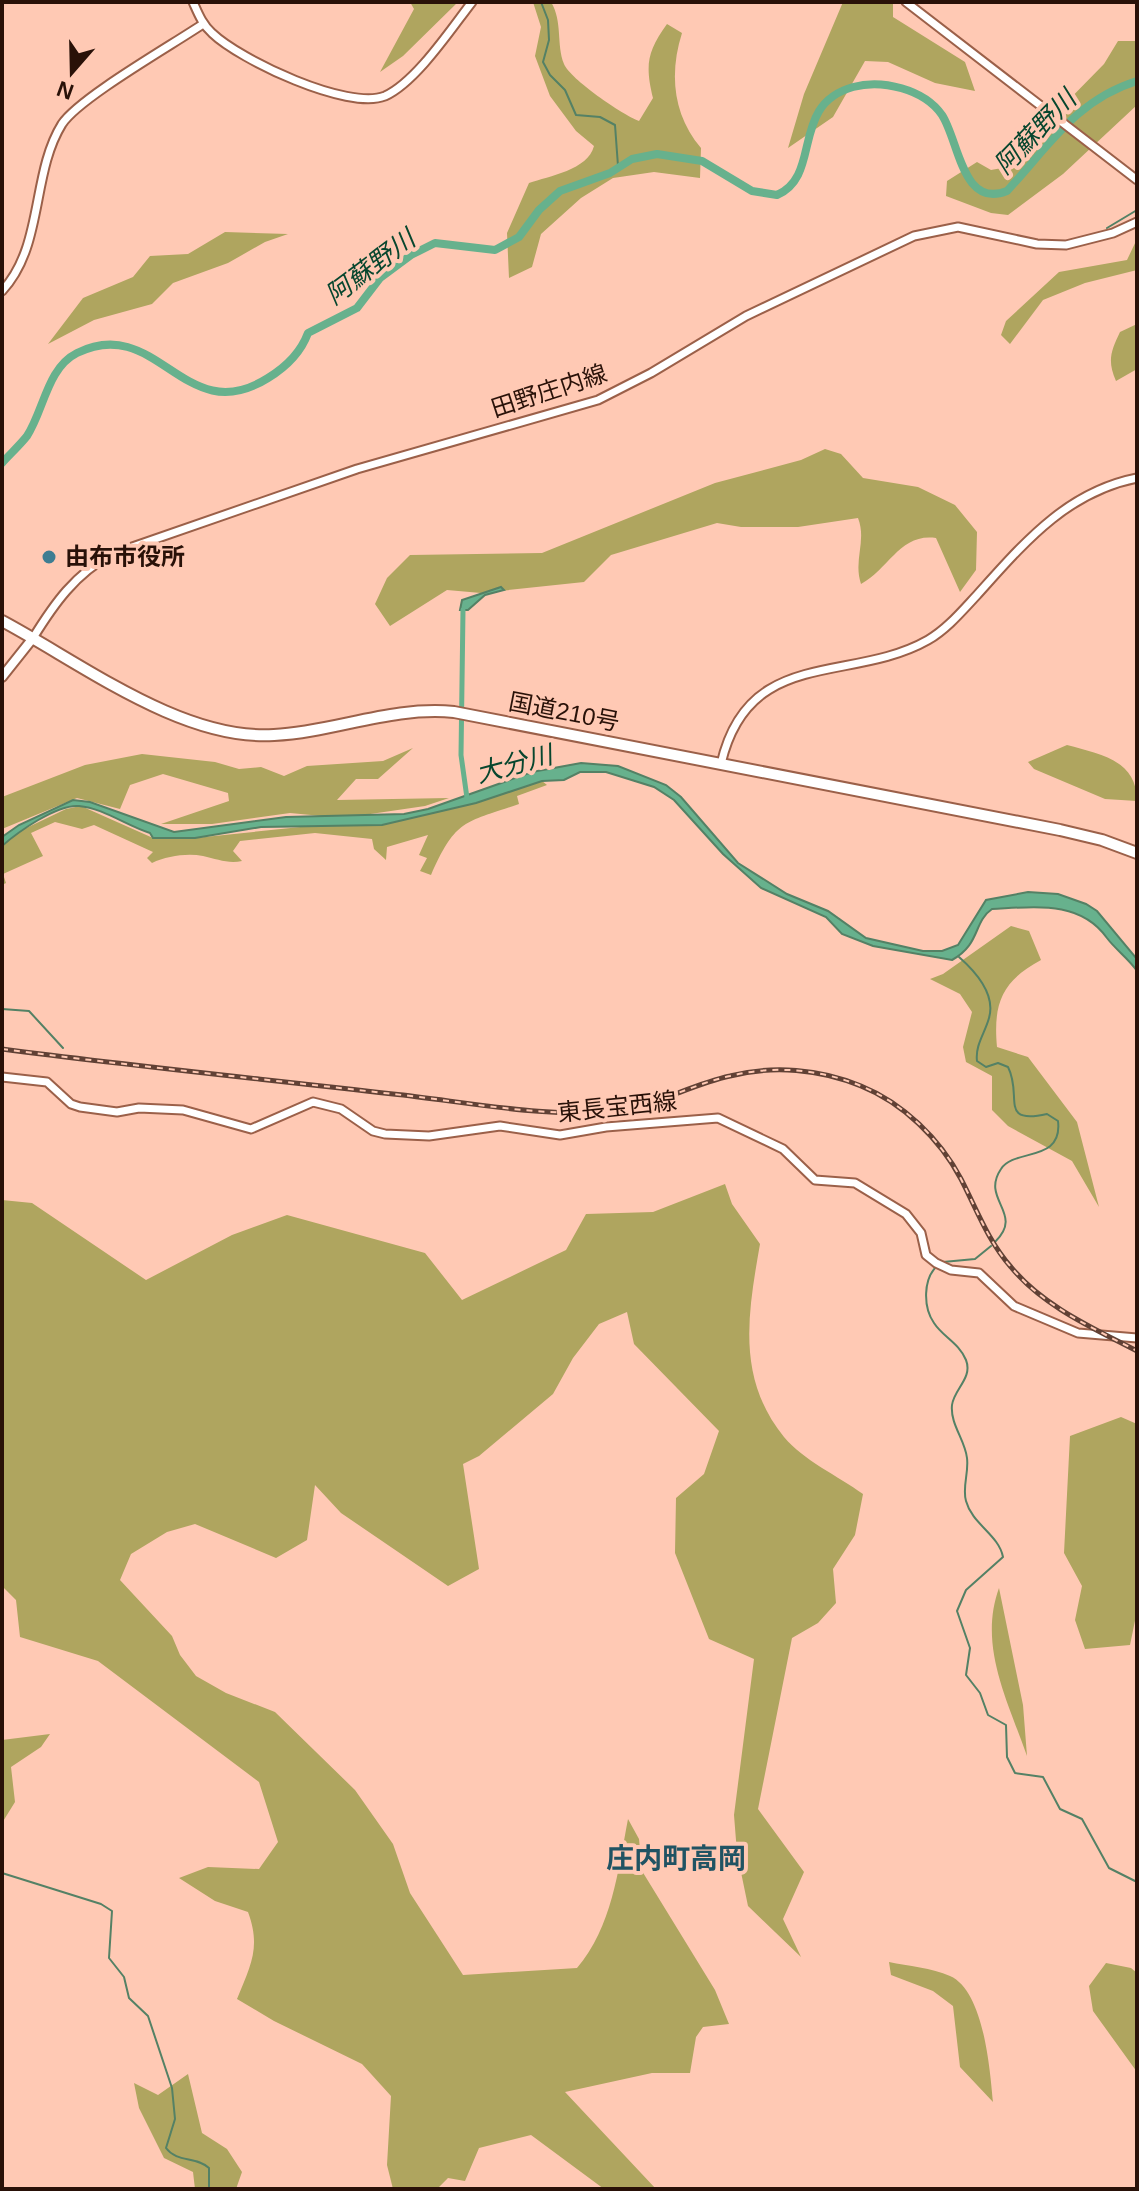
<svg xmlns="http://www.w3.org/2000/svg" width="1139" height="2191" font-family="Arial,'Noto Sans JP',sans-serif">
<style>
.forest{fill:#afa55f}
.water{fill:#67b18d;stroke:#548165;stroke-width:2}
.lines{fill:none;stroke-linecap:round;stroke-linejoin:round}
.stream{stroke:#548165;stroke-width:2}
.canal{stroke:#67b18d;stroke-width:5}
.river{stroke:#67b18d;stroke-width:8}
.secondary-casing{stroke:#9b6049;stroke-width:11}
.primary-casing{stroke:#9b6049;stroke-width:12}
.highway-casing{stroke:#9b6049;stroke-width:14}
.secondary{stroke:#fff;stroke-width:7}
.primary{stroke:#fff;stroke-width:8}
.highway{stroke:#fff;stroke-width:10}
.rail-casing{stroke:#614135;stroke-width:5}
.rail{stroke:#ffc9b4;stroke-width:2;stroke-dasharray:6;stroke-linecap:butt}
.poi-dot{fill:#3e7d92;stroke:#ffc9b4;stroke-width:3}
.labels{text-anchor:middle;stroke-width:8;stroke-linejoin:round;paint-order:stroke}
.street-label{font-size:24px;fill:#291108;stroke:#ffc9b4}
.poi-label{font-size:24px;font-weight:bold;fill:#291108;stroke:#ffc9b4;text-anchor:start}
.water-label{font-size:26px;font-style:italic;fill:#07462e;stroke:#ffc9b4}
.quarter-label{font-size:28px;font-weight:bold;fill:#205363;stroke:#ffc9b4}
</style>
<rect width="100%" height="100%" fill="#ffc9b4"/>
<path class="forest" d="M410,2H458L403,56L380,72L414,9Z
M533,2H551C563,22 556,44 564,64C570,79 623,115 639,121L653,98C645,65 647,52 667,24L682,33C669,74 673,115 701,148L700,178L654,172L613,178L581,198L541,234L532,267L509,278L507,233L529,183C549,176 588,170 594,146L576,131L550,96L535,56L541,27Z
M843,2H893V17L965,62L975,91L935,83L888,62L865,61L833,117L788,148L804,94Z
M1118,41H1137V105L1063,174L1008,215L991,213L946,196L947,181L977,162L991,170L1002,168L1104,64Z
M225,232L288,234L265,242L228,263L173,283L152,304L94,320L48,344L83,298L133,277L150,256L188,254Z
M1137,239V270L1085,283L1043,300L1010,344L1001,335L1006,321L1059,272L1127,260Z
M1137,324V369L1116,381C1107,361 1111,351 1120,332Z
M825,449L841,454L863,478L918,487L955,505L977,532L976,570L960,592L936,538C900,533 890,568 861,584C853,560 867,541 858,518L798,527H741L717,523L611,555L584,582L481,593L447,590L390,626L375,604L387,578L410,555L542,553L715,483L801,460Z
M1067,745C1100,754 1137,760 1137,801L1105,799L1034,769L1028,762Z
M413,748L378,779H356L337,800L449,798L425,806L343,818L290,813L212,824H161L229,801L228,793L163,774L130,785L120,809L77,798L2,829V797L85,765L142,754L215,762L239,769L261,767L284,776L307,766L383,761Z
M542,781L547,785L517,796L519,804C464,823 456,819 431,875L420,871L427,858L419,855L428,835L387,847L386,860L374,849L372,839L315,833L240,841L233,851L242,861C228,864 217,859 203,856C187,853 167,856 152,863L147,858L153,852L94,825L82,829L55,822L31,833L43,856L3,874L6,883L2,885V845L18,832L66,809L81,806L153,838H195L320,825H382L476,803Z
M1011,926L1029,931L1041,960C1002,981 993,1003 997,1047L1028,1057L1077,1122L1099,1207L1072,1161L1008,1126L992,1110V1076L966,1062L963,1047L972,1012L960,994L930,979L943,974Z
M725,1184L732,1204L760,1244C748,1313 736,1378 784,1437C803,1460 838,1476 863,1494L855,1535L833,1569L836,1603L818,1623L792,1638L758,1809L804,1872L783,1919L801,1957L748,1906L737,1853L734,1815L754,1659L709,1639L675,1553L676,1498L704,1474L719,1431L634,1344L627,1312L599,1324L573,1358L553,1394L479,1456L463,1464L479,1569L448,1586L341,1513L315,1485L307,1540L276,1558L195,1524L167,1532L131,1554L120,1580L172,1636L180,1655L196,1676L226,1693L275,1712L355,1790L393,1844L410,1893L463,1975L577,1968C612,1927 618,1871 628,1819L639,1839L642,1871L715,1990L729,2024L703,2027L696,2037L690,2073H652L565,2092L656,2189H604L531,2135L479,2148L465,2181L448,2178L437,2189H393L387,2165L391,2096L362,2064L274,2021L237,1999C251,1965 261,1947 248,1912L215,1901L179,1878L208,1867L259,1869L278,1842L259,1782L98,1661L20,1637L16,1600L2,1586V1200L32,1203L146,1280L232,1235L287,1215L425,1253L462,1300L566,1250L586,1214L653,1212Z
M1121,1417L1137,1424V1611L1130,1645L1085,1649L1075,1620L1082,1586L1064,1553L1070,1436Z
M999,1588L1023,1705L1027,1756C1008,1701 978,1646 999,1588Z
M50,1734L41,1747L11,1767L15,1802L2,1823V1740Z
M889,1962C908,1966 932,1968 950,1976C984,1991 990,2070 993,2102L960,2067L953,2006L933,1991L891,1975Z
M1106,1963L1131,1968L1137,1973V2072L1093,2011L1089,1986Z
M188,2074L202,2133L227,2149L242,2172L236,2189H195L193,2172L164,2158L139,2108L134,2083L158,2095Z"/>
<path class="water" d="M501,587L504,590L485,595L468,610H460L462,600Z
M581,763L618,766L666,785L681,797L738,863L787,894L828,911L866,938L923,951H942L958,945L986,900L1028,892L1058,894L1086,904L1097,911L1137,959V971C1129,959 1116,950 1107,938C1080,900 1035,907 992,909C973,922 981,944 952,960L873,946L842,934L826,917L761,888L723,854L674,800L654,787L606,772H580L564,780L542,781L476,803L382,825L261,827L195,838H153L150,833C127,826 103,808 79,806C57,804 18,832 2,846V837L19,825L73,800L90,802L174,832L286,817L404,814L428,809L532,772Z"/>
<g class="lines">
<path class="stream" d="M541,2L548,20L549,40L543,62L550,75L565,90L576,115L600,117L615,125L618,166
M1107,228L1137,210
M959,957C976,972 996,994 989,1018C985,1033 975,1045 977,1061L986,1067L998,1063L1008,1067C1023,1096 998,1125 1047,1114L1058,1121C1063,1163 1014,1148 1001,1169C980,1200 1025,1213 995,1242
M2,1009L29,1011L63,1048
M943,1262L975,1259L991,1246
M937,1266C923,1279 923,1307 934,1323C943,1337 959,1343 966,1360C973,1378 954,1389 952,1405C950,1424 965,1440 967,1458C969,1473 962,1487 966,1501C972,1524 999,1535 1003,1557L966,1590L957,1611L970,1648L966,1675L980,1693L988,1715L1006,1725L1007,1757L1015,1773L1043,1777L1060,1809L1082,1819L1109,1868L1137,1882
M2,1873L101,1904L112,1911L109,1958L124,1977L129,1998L148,2016L172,2088L175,2119L166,2148C177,2163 196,2156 209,2168V2189"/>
<path class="canal" d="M463,610L461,755L467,798"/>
<path class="river" d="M2,463C10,454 20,445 27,436C44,410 47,368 77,353C158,313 184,431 268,378C286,367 301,352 308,333L357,308L380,278L411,255L435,243L495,250L519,237L539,210L560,191L610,173L632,159L657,154L702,161L752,191L777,195C823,175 789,105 853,87C882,79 924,89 942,115C959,141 962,209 1007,191C1049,146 1076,100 1137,81"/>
<g class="secondary-casing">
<path id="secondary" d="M193,2C198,13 202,24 212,33C240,60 348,111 385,96C416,82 451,29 472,2
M906,2L1137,180
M2,291C44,246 31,174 62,124C79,98 172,45 203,24
M33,638C54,604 75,574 112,554L357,469L598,400L651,373L746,316L914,236L958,227L1037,244L1066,245L1113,233L1137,222
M721,764C748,646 851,684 928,640C947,629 962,611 977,595C1023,544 1066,492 1137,478
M2,1077L47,1082L71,1104L80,1107L117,1112L139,1108L183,1110L251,1129L313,1102L341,1109L373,1131L385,1134L429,1136L500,1126L560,1135L606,1127L718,1118L783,1149L815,1180L855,1183L906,1214L921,1233L926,1255L936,1263L951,1270L979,1273L1014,1306L1078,1333L1137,1338"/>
</g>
<g class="primary-casing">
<path id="primary" d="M2,677L33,638"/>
</g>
<g class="highway-casing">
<path id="highway" d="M2,621C81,663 182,741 274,735C335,732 391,706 454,712L1060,830L1102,840L1137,853"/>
</g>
<use href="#secondary" class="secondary"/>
<use href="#primary" class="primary"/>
<use href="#highway" class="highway"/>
<g class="rail-casing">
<path id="rail" d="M2,1049C132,1066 263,1079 393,1094C462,1101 553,1120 621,1110C659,1104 693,1084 730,1076C773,1065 820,1069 861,1086C903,1103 940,1139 961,1179C977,1210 988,1241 1011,1267C1043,1306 1093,1328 1137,1351"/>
</g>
<use href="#rail" class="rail"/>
</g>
<circle class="poi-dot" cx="49" cy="557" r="8"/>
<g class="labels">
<g class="street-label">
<text transform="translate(549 391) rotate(-18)" y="8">田野庄内線</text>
<text transform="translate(564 712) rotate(11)" y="8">国道210号</text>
<text transform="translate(617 1107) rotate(-6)" y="8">東長宝西線</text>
</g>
<g class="poi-label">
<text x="65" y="565">由布市役所</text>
</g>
<g class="water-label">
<text transform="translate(1035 132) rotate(-46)" y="9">阿蘇野川</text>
<text transform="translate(370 267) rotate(-37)" y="9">阿蘇野川</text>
<text transform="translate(514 764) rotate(-15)" y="9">大分川</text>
</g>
<g class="quarter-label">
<text x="676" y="1868">庄内町高岡</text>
</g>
</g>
<rect width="1139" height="2191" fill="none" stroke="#291108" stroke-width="8"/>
<g transform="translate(72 72) rotate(200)" stroke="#ffc9b4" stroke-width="6" paint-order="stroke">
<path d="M0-6L14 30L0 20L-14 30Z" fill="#291108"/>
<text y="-12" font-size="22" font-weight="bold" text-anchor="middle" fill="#291108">N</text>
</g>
</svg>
